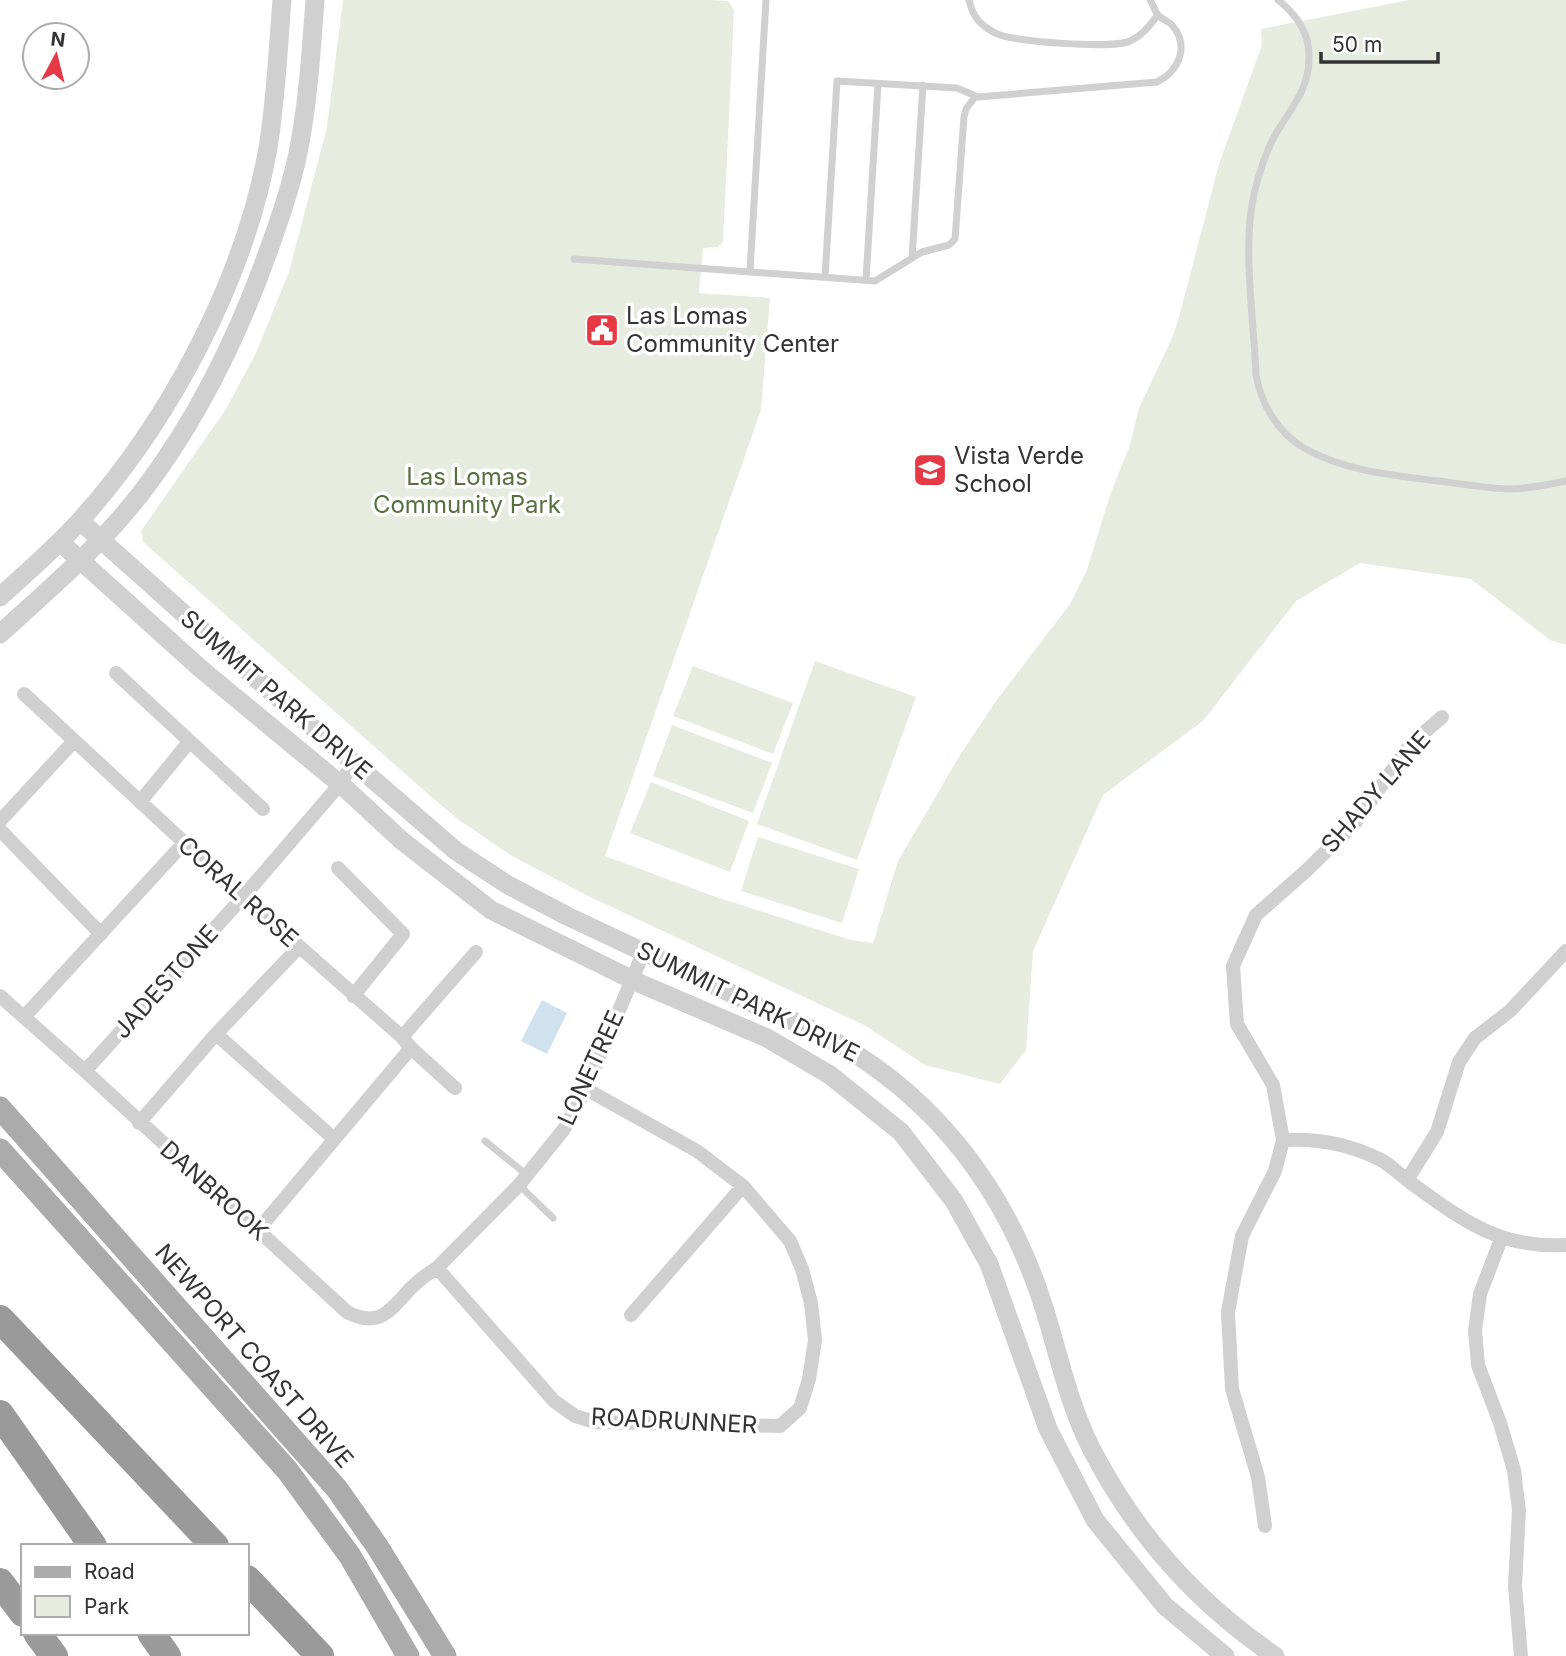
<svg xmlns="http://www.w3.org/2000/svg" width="1566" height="1656" font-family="Inter,sans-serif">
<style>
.green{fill:#e6ecdf}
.water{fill:#cfe2ee}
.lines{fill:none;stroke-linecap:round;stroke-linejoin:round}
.service{stroke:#d0d0d0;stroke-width:7}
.minor{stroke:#d0d0d0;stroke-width:14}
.tertiary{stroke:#d0d0d0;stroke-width:19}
.primary{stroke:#ababab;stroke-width:23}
.motorway{stroke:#9a9a9a;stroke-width:28}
.labels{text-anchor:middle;stroke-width:7;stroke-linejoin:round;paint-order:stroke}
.poi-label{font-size:24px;fill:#333;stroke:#fff;text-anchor:start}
.park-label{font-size:24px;fill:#56703f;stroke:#fff}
.street-label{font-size:24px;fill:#333;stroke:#fff}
</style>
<rect width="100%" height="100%" fill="#fff"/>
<path class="green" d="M343,0H707L728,1L734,10L723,242L718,247L703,248L699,293L770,298L761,410L605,856L716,897L851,940L873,943L898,861L960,755L996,701L1070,604L1087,570L1110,495L1130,445L1139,408L1173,336L1179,317L1219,164L1262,45L1261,29L1409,0H1566V645L1550,640L1471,579L1360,563L1296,601L1203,721L1103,795L1033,951L1026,1050L1000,1084L925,1065L864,1025L588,896L512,856L459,820L428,794L143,542L141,531L226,409L255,355L289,272L327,127Z
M815,661L916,697L857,860L757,824Z
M693,666L793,703L773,754L673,716Z
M672,725L772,763L753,813L653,776Z
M651,782L749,821L730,872L630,833Z
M758,837L859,869L842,923L741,891Z"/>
<path class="water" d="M542,1000L567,1013L547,1054L521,1041Z"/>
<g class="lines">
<path class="service" d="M969,0C973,17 979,24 995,33C1011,42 1114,49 1130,41C1142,36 1150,25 1158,15
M1278,0C1297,15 1310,33 1309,58C1309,88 1293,106 1278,130C1267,148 1259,173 1254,194C1242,247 1254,320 1256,375C1261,404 1278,433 1304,448C1344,471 1395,476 1439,481C1461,484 1485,488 1508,489C1528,489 1547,485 1566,481
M912,258L923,85
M574,259L875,281L922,252L949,245L955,239L964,117L966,109L975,97
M750,271L766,0
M825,277L837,81L957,88L978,97L1157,82C1179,71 1190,46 1172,25C1169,21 1162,20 1158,15C1155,12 1153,4 1150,0
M866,280L878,84
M485,1141L527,1175
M519,1185L553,1218"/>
<path class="minor" d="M116,673L263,809
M24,694L243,897L402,1037L411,1048L455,1088
M140,802L189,742
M0,821L74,741
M0,830L101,934
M338,868L403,934L353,996
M0,996L85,1071L347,1312C380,1329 390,1310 411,1288C419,1280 427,1274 437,1268L519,1185L564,1129L586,1089L644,951
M24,1017L184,843
M216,1034L333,1138
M402,1037L476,952
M85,1071L243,897L340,784L354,762
M139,1123L216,1034L299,947
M1283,1140C1319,1138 1350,1144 1381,1160C1392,1166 1401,1176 1411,1183C1462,1220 1500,1249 1566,1245
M1407,1180L1437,1132L1459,1062L1475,1038L1510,1011L1566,951
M258,1230L411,1048
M1501,1239L1480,1294L1475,1331L1478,1365L1500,1423L1514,1470L1519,1510L1515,1586L1521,1656
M437,1268L554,1401L575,1416L595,1422L780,1426L800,1408L809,1379L815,1340L811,1303L802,1269L790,1241L743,1186L697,1151L586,1089
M631,1315L743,1186
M1265,1526L1258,1477L1232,1389L1228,1312L1242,1236L1275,1171L1283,1140L1273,1085L1237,1024L1233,966L1256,915L1307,870L1355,823L1410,745L1442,717"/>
<path class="tertiary" d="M80,521L260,682L456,851L508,885L567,916L773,1013C901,1061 991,1159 1037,1287C1056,1339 1065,1397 1091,1448C1134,1532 1197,1603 1275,1656
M60,542L201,669L346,789L401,840L491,910L639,983L767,1038L830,1075L901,1132L954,1201L989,1264L1048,1429L1095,1520L1165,1606L1225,1656
M0,597C26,573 53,550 77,524C168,424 244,282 268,148C276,99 278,50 282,0
M0,634C50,588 104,543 145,488C200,415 239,334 269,249C280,219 290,189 297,158C308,106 311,53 315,0"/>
<path class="primary" d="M0,1108L337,1489L377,1546L445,1656
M0,1150L287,1470L350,1556L408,1656"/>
<path class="motorway" d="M0,1319L215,1546
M0,1414L93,1546
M247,1579L320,1656
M0,1582L23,1613
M37,1633L54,1656
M151,1633L167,1656"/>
</g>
<defs>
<g id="civic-square" transform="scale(1.75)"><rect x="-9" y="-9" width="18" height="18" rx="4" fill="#e63946" stroke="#fff"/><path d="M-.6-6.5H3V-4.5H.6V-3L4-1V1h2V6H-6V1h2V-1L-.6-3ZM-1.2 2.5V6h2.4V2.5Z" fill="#fff"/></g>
<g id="school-square" transform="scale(1.75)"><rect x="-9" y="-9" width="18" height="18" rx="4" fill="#e63946" stroke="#fff"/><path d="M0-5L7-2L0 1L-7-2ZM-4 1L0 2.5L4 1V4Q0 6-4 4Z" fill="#fff"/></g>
</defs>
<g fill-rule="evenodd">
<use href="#civic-square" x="602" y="330"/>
<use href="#school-square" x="930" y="470"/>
</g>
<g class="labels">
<g class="poi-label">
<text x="626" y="324">Las Lomas<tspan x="626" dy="28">Community Center</tspan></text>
<text x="954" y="464">Vista Verde<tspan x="954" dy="28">School</tspan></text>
</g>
<g class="park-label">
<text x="467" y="485">Las Lomas<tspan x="467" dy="28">Community Park</tspan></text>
</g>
<g class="street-label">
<text transform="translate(276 695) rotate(41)" y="8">SUMMIT PARK DRIVE</text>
<text transform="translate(1376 792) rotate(-49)" y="8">SHADY LANE</text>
<text transform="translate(238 892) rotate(42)" y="8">CORAL ROSE</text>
<text transform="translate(166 982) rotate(-48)" y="8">JADESTONE</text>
<text transform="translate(748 1002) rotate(26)" y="8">SUMMIT PARK DRIVE</text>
<text transform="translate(591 1068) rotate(-65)" y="8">LONETREE</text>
<text transform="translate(214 1191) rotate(42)" y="8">DANBROOK</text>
<text transform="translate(254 1356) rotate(49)" y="8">NEWPORT COAST DRIVE</text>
<text transform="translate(674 1421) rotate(3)" y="8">ROADRUNNER</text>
</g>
</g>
<rect x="21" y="1544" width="228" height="91" fill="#ffffff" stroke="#adadad" stroke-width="2"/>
<rect x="35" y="1567" width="35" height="10" fill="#ababab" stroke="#adadad" stroke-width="2"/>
<text x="84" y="1579" font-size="21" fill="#333333">Road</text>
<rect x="35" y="1596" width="35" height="21" fill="#e6ecdf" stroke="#adadad" stroke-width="2"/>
<text x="84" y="1614" font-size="21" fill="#333333">Park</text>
<g transform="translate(56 56) rotate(7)"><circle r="33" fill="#ffffff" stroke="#adadad" stroke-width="2"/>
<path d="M0-5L12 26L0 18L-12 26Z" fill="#e63946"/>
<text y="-10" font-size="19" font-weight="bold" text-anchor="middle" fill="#333333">N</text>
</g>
<path d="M1321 52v10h117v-10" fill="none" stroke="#333333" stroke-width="3.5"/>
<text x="1332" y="52" font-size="21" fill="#333333" stroke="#ffffff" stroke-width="5" paint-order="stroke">50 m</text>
</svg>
